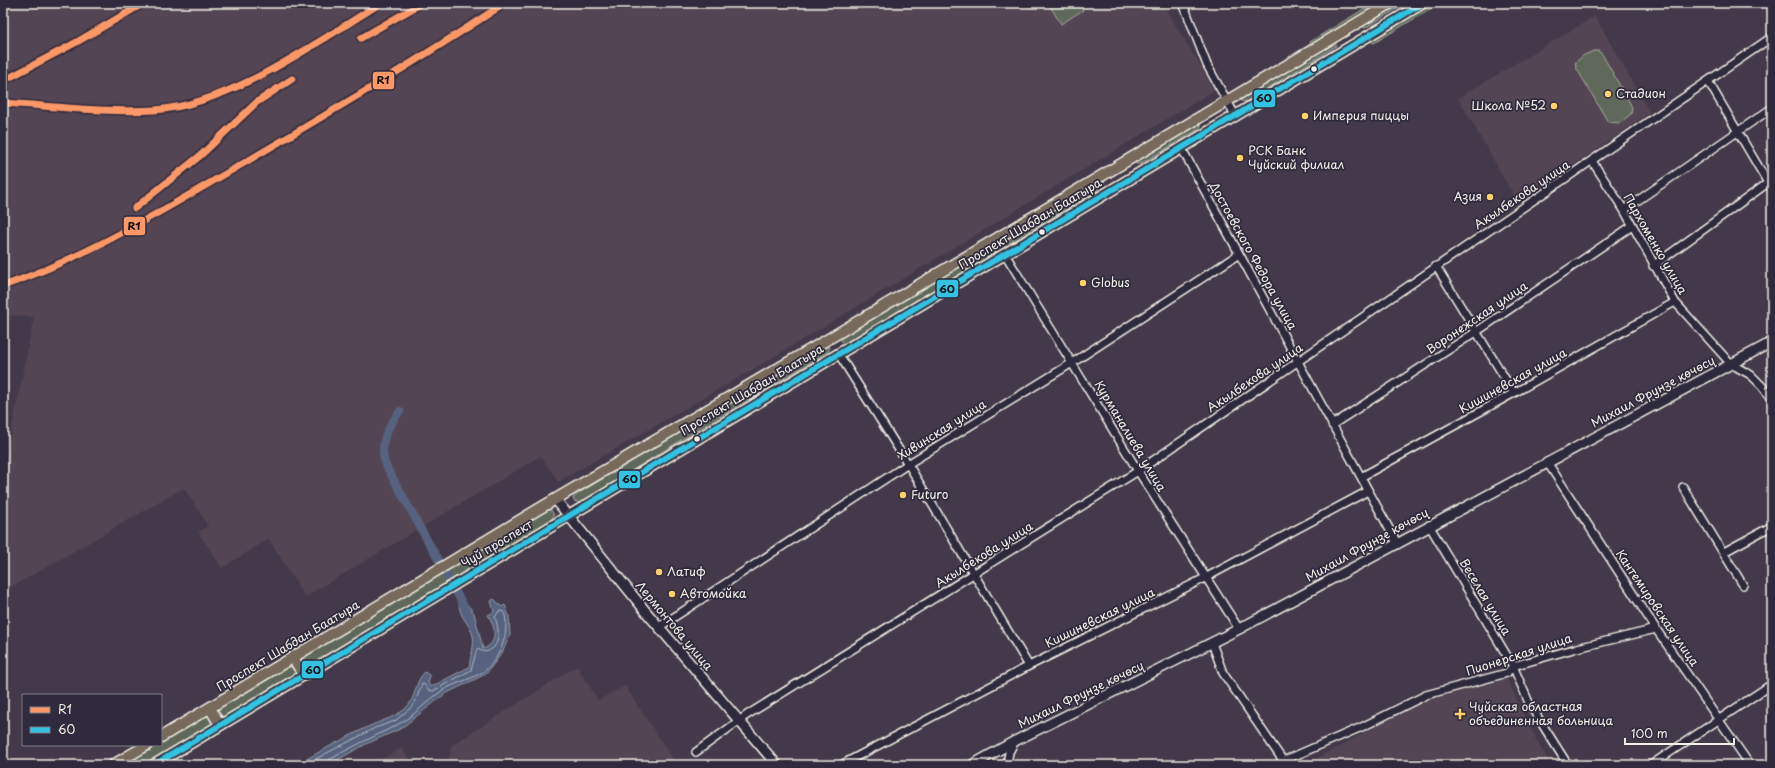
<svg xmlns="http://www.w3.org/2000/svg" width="1775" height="768" font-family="'Playpen Sans',sans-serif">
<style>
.built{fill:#524453}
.green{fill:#5f675a;stroke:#aaaca1}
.water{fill:#56627f;stroke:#959ba9}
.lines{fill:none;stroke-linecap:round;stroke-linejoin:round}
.shore{stroke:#b5b8be;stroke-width:1}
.canal{stroke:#56627f;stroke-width:8}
.street-casing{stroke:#f4f1e8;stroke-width:10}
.secondary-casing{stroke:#f4f1e8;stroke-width:12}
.primary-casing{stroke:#f4f1e8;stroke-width:13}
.street{stroke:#2f2a3d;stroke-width:7}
.secondary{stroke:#2f2a3d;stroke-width:9}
.primary{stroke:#77695c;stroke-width:10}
.bus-1-casing{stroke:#2f2a3d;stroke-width:9}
.bus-1{stroke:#33c2e2;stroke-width:6}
.rail-1-casing{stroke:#2f2a3d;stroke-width:10}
.rail-1{stroke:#fc9868;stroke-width:7}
.bus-dot{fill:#f4f1e8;stroke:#2f2a3d;stroke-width:1.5}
.poi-dot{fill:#ffd166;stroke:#2f2a3d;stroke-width:1.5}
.labels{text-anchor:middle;stroke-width:3.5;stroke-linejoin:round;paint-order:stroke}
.poi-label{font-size:12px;fill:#f4f1e8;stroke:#2f2a3d;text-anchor:start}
.street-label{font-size:12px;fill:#f4f1e8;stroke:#2f2a3d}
.line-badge{stroke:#2f2a3d;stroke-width:1.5}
.pale-badge-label{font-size:11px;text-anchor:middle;font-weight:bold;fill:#111}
</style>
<rect width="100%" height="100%" fill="#44394a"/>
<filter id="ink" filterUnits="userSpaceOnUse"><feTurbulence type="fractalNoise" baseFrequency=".025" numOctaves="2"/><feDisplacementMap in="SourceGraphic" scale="8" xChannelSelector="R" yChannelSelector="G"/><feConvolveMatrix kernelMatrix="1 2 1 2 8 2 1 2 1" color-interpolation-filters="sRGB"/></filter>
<g filter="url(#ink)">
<path class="built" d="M3,3H1162L1215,90L764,363L558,482L541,456L305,597L269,539L222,568L198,532L208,526L184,488L3,592V473L34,317L3,315Z
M1595,16L1650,113L1518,203L1458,98Z
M577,666L598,700L625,686L677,765H447L452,745Z
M1506,677L1530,728L1551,765H1305L1422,701Z
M402,748L412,765H371Z"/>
<path class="green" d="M1048,3H1078L1083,10L1061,24Z
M1374,3H1381L1312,45L1310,44L1311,41Z
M1400,3H1407L1365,28L1363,27V25Z
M1433,3H1440L1374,43L1372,42V40Z
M1334,43H1336V46L1247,101L1244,102L1241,101L1240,99Z
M1594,51H1598L1602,54L1632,107L1631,114L1620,123L1608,122L1577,69L1575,63L1584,55Z
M1199,122L1201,127L1199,129L1140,164H1136L1135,162Z
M1098,182L1100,185L1098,190L1015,240L1009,243L1005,241L1004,239Z
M992,245L995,251L993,255L854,339L846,343H843L839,337Z
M825,345L830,347L828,352L694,432L580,503L574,501L573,498L579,493Z
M551,510L554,515L550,522L308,667L303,665L302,662L306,656L544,511Z
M291,667L295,672L294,676L226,717L220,716L217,711L220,707L286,668Z
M206,716H210L213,721L212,724L146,765H123L156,745H161V742Z"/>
<path class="water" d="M463,599L474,613L483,649C499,644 495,625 488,615L494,612L491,601L494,599L502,607L505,605L509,616L510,635L502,653L486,674L445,694L400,729L366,744L328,765H296C321,751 346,737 372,725C384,720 395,717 405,709C417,699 414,681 425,672L430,676L428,683L431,687L469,667C470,657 475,646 473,636C470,624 460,618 459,605Z"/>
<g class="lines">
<path class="shore" d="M304,765L375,728L395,721L414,705L422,684L425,685L428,690L433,691L471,670L477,649L485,652C502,648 499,629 495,617L499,611L504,612C511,632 499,663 480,674C468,680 455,683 443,690C427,701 414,716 397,725C374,737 350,747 329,760L327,765"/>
<path class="canal" d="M400,411C387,428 379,442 385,464L466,610"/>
<g class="street-casing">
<path id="street" d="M1183,3L1207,65L1236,117
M1708,81L1768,183
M1182,149L1397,543
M1592,161L1624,210L1675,302L1731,364L1751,375L1762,386L1772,399
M1624,210L1772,108
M1005,254L1138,471L1239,629
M1436,266L1514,393
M1653,266L1772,180
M838,353L908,464L1029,666
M1332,425L1476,332L1632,226
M1547,462L1656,629L1750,765
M1361,477L1514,393L1675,302
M1683,487L1743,585
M1429,525L1513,666L1530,705L1568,765
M1724,552L1772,526
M659,627L908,464L1072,363L1239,254
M1212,643L1223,673L1286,765
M696,752L747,715L1138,471L1772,37
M1283,761L1364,726L1426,695L1507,673L1513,666L1577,648L1656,629
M841,765L1029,666L1205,578L1368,491
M1007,765L1009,752L1015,741
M1651,765L1772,684"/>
</g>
<g class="secondary-casing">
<path id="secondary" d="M556,500L647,613L777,765
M972,765L1015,741L1239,629L1772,342"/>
</g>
<g class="primary-casing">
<path id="primary" d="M293,658L304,675
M210,708L220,725
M161,737L537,510L830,338L1391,3
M113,765L147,745
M154,765L1423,3"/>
</g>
<use href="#street" class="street"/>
<use href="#secondary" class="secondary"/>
<use href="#primary" class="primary"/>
<g class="bus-1-casing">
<path id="bus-1" d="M154,765L1423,3"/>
</g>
<use href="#bus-1" class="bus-1"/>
<g class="rail-1-casing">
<path id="rail-1" d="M361,38L422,3
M3,81L75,43L144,3
M3,103C53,106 105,113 155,110C230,105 317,42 381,3
M135,208L201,155L257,102L292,79
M3,286C84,258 158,213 232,170C324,116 416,62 505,3"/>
</g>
<use href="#rail-1" class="rail-1"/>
</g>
</g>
<g class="bus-dot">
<circle cx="1314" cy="69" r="3.5"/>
<circle cx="1042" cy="232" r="3.5"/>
<circle cx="697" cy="439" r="3.5"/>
</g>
<g class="poi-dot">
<circle cx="1608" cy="94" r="4"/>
<circle cx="1554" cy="106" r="4"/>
<circle cx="1305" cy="116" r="4"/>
<circle cx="1240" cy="158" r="4"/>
<circle cx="1490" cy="197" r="4"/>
<circle cx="1083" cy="283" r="4"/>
<circle cx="903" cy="495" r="4"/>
<circle cx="659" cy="572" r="4"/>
<circle cx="672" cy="594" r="4"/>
<path d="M1458 708h4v4h4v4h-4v4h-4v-4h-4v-4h4z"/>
</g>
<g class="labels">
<g class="poi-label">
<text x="1616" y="98">Стадион</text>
<text x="1546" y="110" text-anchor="end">Школа №52</text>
<text x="1313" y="120">Империя пиццы</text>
<text x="1248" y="155">РСК Банк<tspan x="1248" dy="14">Чуйский филиал</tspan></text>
<text x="1482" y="201" text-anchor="end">Азия</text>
<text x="1091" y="287">Globus</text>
<text x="911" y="499">Futuro</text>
<text x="667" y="576">Латиф</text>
<text x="680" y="598">Автомойка</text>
<text x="1469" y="711">Чуйская областная<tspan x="1469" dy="14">объединенная больница</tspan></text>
</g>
<g class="street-label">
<text transform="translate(1522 195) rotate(-34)" y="4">Акылбекова улица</text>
<text transform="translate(1030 224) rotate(-31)" y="4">Проспект Шабдан Баатыра</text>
<text transform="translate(1655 244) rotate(60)" y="4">Пархоменко улица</text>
<text transform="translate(1253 256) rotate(61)" y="4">Достоевского Федора улица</text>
<text transform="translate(1477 318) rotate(-34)" y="4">Воронежская улица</text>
<text transform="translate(1255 378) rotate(-34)" y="4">Акылбекова улица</text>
<text transform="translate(1513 381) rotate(-29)" y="4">Кишиневская улица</text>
<text transform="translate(752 390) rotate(-31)" y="4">Проспект Шабдан Баатыра</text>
<text transform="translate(1653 392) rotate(-28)" y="4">Михаил Фрунзе көчөсү</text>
<text transform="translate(942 430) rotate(-32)" y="4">Хивинская улица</text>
<text transform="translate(1130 436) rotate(59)" y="4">Курманалиева улица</text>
<text transform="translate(497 544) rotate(-31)" y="4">Чуй проспект</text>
<text transform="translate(1367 545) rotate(-29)" y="4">Михаил Фрунзе көчөсү</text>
<text transform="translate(984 555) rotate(-32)" y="4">Акылбекова улица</text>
<text transform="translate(1485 597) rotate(59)" y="4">Веселая улица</text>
<text transform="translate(1657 608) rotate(56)" y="4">Кантемировская улица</text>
<text transform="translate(1100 618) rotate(-26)" y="4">Кишиневская улица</text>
<text transform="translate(674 626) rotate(50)" y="4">Лермонтова улица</text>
<text transform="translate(288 646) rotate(-31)" y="4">Проспект Шабдан Баатыра</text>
<text transform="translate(1519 655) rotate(-18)" y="4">Пионерская улица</text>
<text transform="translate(1081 695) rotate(-26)" y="4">Михаил Фрунзе көчөсү</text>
</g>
</g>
<g class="line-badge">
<rect x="372" y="71" width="23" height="19" rx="4" fill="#fc9868"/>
<rect x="1253" y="89" width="23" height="19" rx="4" fill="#33c2e2"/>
<rect x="123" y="216" width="23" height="20" rx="4" fill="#fc9868"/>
<rect x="936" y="279" width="23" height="19" rx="4" fill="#33c2e2"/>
<rect x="618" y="470" width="23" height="19" rx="4" fill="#33c2e2"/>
<rect x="301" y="660" width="23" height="19" rx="4" fill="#33c2e2"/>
</g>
<g class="pale-badge-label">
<text x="383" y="84">R1</text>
<text x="1264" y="102">60</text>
<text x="134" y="230">R1</text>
<text x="947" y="293">60</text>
<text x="630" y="483">60</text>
<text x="313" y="674">60</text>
</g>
<rect width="1775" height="768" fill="none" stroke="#2f2a3d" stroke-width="16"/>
<rect x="8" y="8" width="1759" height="752" fill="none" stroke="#f4f1e8" stroke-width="1.5" filter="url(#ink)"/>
<rect x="22" y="694" width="140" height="52" fill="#2f2a3d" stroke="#7e7a81"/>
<rect x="30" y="707" width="20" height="6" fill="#fc9868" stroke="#7e7a81"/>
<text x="58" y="714" font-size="12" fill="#f4f1e8">R1</text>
<rect x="30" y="727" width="20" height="6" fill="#33c2e2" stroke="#7e7a81"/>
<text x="58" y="734" font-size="12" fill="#f4f1e8">60</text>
<path d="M1625 738v6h109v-6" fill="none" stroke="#f4f1e8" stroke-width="2"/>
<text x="1631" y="738" font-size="12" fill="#f4f1e8" stroke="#2f2a3d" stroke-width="3" paint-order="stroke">100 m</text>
</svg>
